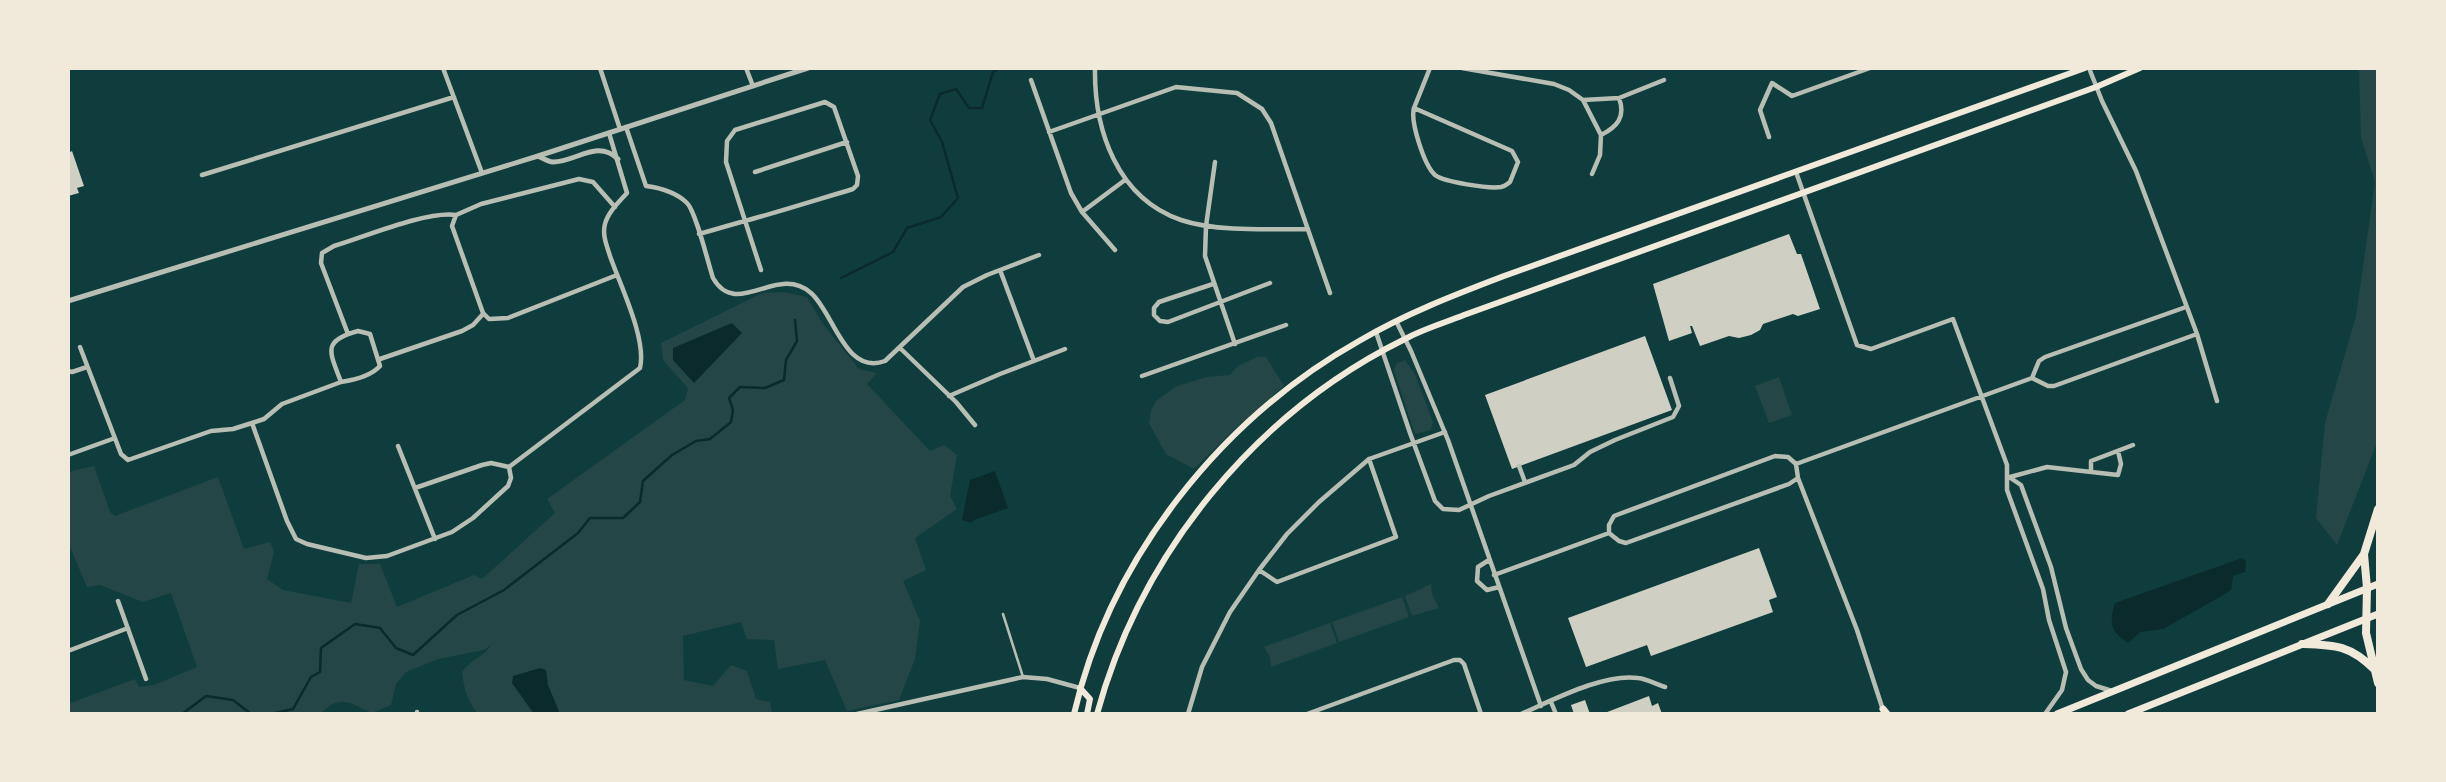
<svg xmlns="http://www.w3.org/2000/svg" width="2446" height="782" font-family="'DejaVu Sans',sans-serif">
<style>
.green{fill:#244646}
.water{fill:#0a2a2b}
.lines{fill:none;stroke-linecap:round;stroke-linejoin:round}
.stream{stroke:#0a2a2b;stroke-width:2.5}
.building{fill:#cfcfc3}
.service{stroke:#b8beb3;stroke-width:2.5}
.minor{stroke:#b8beb3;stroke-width:4.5}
.tertiary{stroke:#b8beb3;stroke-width:5}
.secondary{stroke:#f1e9da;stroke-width:6}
.trunk{stroke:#f1e9da;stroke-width:7}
.motorway{stroke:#f1e9da;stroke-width:8}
</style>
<rect width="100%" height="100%" fill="#0f3d3e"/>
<path class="green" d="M2359,68H2378V440L2337,545L2316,518L2325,423L2356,316L2375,182L2361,137Z
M784,292L807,297L823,324L859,369L877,373L867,384L930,451L944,445L957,455L950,496L957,509L915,538L926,570L903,581L920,621L915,659L899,700L847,711L825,660L778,669L774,640L747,639L741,622L683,636L684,680L713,686L731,665L747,671L756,699L770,702L772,714H605L602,712L603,714H479C467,703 464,688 462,672C471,659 484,657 492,644L484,650L438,659L406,672L396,684L391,705L372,713C350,703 340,693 320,714H68V704L135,679L139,687L154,685L197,667L171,593L143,602L100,585L87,587L70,547L68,548V472L94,466L110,512L115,516L218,477L244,549L270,542L274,552L267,579L283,590L351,603L359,564H380L397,607L474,575L482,579L555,513L547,499L685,400L688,388L663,360L661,343L762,293Z
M1257,357H1266L1284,386L1238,426L1194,469L1166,454L1149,423L1151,411L1156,401L1175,387L1206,377L1230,375L1238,366Z
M1405,360L1415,374L1433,422L1431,430L1415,434L1413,429L1394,370L1396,364Z
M1779,377L1792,415L1769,423L1755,386Z
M1431,584L1432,594L1439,608L1412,616L1405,596Z
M1402,597L1409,617L1339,642L1332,622Z
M1330,623L1337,643L1271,667L1270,657L1264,647Z"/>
<path class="water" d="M732,323L742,333L694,383L673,360V348Z
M995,471L1008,508L974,520L971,523L962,520L970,480Z
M2242,558L2246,561L2245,572L2233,576L2231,590L2225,594L2163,629L2140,632L2128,643C2110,631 2109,623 2115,603Z
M540,668L546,670L548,685L560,714H534L512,683L513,676Z"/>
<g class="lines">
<path class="stream" d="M841,278L893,252L907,228L941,217L958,198L942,142L930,120L940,94L956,89L969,108H982L993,72L1000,68
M182,714L206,696L233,700L251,714
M271,714L293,709L311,677L320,672L321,648L355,624L380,628L396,648L413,655L457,615L504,590L578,533L590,518H623L640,502L643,481L672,455L696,441L710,439L731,422L733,410L729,398L740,387L765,388L784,380L786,360L797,341L795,320"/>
</g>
<path class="building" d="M72,151L84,186L77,188L79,193L68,196V153Z
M1789,234L1797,254H1801L1820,309L1798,316L1793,314L1763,324L1760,330L1751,335L1739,338L1729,336L1700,346L1692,326H1690L1692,333L1669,341L1653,284Z
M1645,336L1672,410L1512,469L1485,395Z
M1759,548L1777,597L1769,600L1773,612L1651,656L1647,645L1586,667L1568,618Z
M1649,696L1652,706L1658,703L1662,714H1602Z
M1585,700L1590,714H1574L1571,705Z"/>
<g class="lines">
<path class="service" d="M1003,614L1023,677"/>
<path class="minor" d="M443,68L482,173
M600,68L620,129
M746,68L753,86
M1095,68C1094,130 1117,198 1181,220C1216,232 1271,229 1308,229
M1462,68L1554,84L1569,90L1583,100L1601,135L1600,155L1592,174
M2089,68L2102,101L2136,171L2197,334L2217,401
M1031,80L1071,193L1082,212L1115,250
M1583,100L1619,98L1664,80
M1414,108L1512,151L1518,162L1510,182C1506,185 1506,186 1501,187C1489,189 1444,182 1435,175C1424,165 1410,121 1414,108Z
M1414,108L1430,68
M626,127L646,186C661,188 677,193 687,203C696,212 708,263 713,278C737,320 777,263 811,293C834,313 845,376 885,361L963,287L987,275L1039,255
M1049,132L1176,87L1237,93L1262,109L1271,123L1330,293
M1601,135C1617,127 1626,117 1619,98
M1769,137L1760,110L1772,83L1792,96L1870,68
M1215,162L1206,226L1205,256L1235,344
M755,172L847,142
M1796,172L1857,345L1871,349L1953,319L2007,465V490L2043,589L2049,620L2066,672L2062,690L2045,714
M202,175L454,97
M615,207L593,182L579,179L481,204L456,215L452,226L483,313L489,319L508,318L617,275
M1082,212L1125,180
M699,234L741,222C779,212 816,200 853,189L857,185L858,176L834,107L825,102L735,130L727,141L726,162L761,270
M1000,270L1034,361
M1213,284L1159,302L1154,308V315L1160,321L1168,322L1270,283
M1396,321L1411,351L1448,440L1541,706
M358,331L370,334L380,366C371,376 354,380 341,382C330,352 321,341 358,331Z
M1376,332L1410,433L1435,501L1443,509L1459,510L1489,496L1574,465L1590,452L1615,440L1673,417L1679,406L1670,378
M348,334L321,263L322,253L334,246C365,237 425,211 456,215
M80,347L121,454L128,460L211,431L233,429L252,423L264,419L282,404L341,382
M900,348L956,402L975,425
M380,359L462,331L473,325L483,314
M68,371L72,372L87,367
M1142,376L1286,325
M2032,378L2039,361L2045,357L2186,307
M949,396L1000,374L1065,349
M252,423L287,521L296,539L307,544L366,558L387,556L452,532L473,518L508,486L511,478L509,467
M398,446L435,539
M68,455L115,438
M1796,464L2032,378L2048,386H2054L2197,334
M1519,466L1525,482
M2091,471V461L2133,445
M2009,477L2021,485L2051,567L2066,628L2081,669L2088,680L2096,686L2112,691
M2010,477L2047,467L2118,475L2121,464L2118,451
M415,488L482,465L491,463L509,467L640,368C647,339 620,285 610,256C607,246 602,235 605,224C608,212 619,202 627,193L609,133
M1609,533V525L1614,516L1775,456L1788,457L1796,464L1798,478L1857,630L1883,710
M1609,533L1619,541L1626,543L1789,484L1798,478
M1489,560L1478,567L1477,581L1487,590L1499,587
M1259,570L1277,582L1396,537L1369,459
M1494,575L1609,533
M118,601L146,679
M68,651L128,628
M1551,702L1556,714
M417,712V714
M857,714L1023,677L1047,679L1080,688
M1188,714L1202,667L1230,612L1259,570L1287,534L1319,502L1369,459L1445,432
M1307,714L1454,660H1460L1464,664L1481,714
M1521,714C1553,700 1604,673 1638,678C1647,679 1656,684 1665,687"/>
<path class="tertiary" d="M538,156C542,158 549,162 553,162C576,162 597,139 618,159
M68,301L538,156L808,68"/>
<path class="secondary" d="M1080,688L1090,699L1087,714
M1074,714C1110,558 1221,419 1359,341C1405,314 1454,295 1504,276L2085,68
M1097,714C1141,553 1255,413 1405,339C1423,329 1444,323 1464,315L2096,87L2140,68"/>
<path class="trunk" d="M1883,709L1887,714
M2057,714L2378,584
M2128,714L2378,614"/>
<path class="motorway" d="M2364,554L2367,588L2366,633L2378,683
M2328,604L2364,554L2378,509
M2302,644C2335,645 2350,645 2375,670"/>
</g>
<rect width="2446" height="782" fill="none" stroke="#f1e9da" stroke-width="140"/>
</svg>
